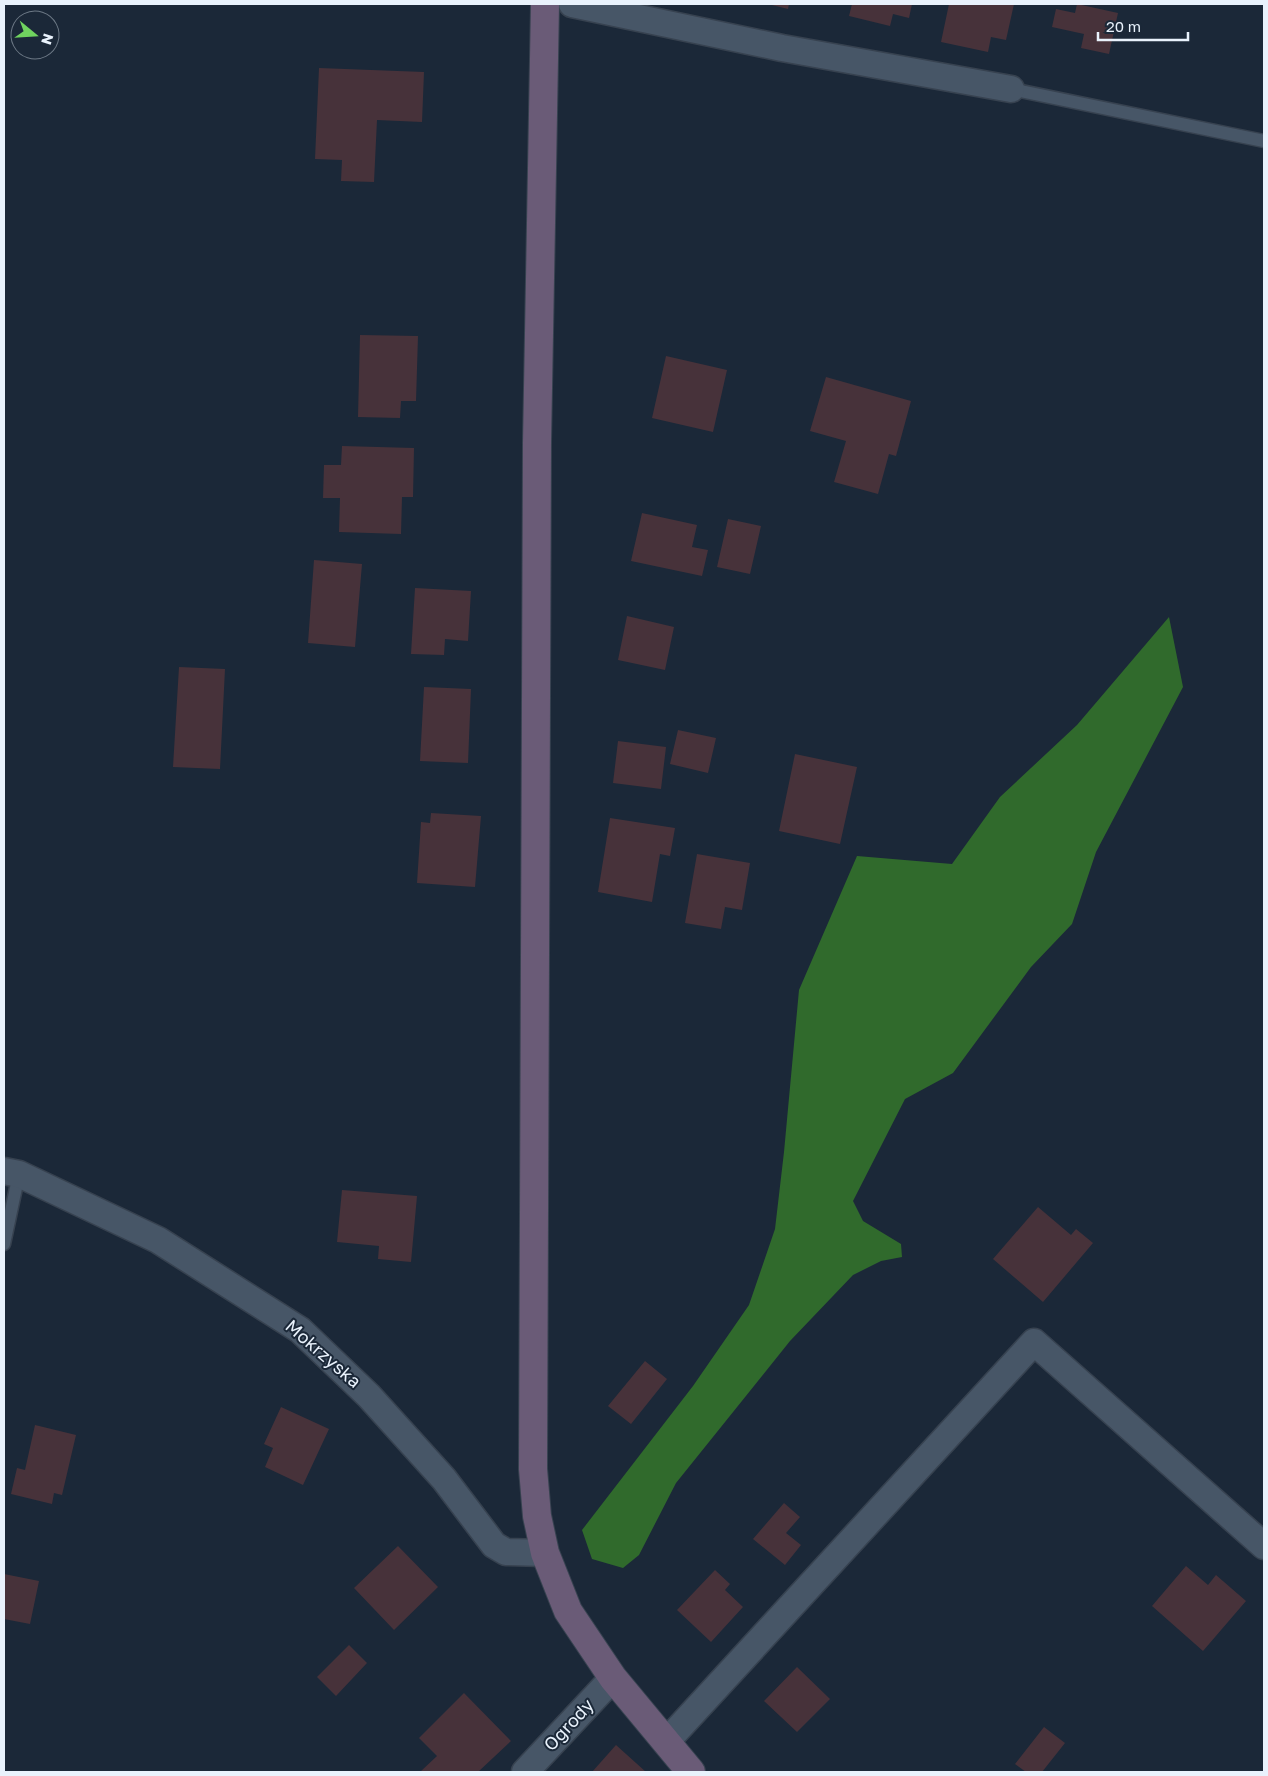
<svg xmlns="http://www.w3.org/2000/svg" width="1268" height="1776" font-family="'Golos Text',sans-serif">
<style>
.forest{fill:#306a2c}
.building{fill:#47323a}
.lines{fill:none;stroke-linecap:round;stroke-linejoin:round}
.lane-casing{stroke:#374250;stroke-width:15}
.street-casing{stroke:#374250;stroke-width:29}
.secondary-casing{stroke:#374250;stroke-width:30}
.lane{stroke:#475667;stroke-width:12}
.street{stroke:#475667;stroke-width:26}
.secondary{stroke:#6a5b77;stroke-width:28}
.labels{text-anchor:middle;stroke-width:4;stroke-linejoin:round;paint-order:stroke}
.street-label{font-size:18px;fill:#e9f2fc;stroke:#1b2838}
</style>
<rect width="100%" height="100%" fill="#1b2838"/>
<path class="forest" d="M1169,617L1183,687L1096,852L1072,924L1031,967L953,1073L905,1099L853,1201L863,1221L901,1244L902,1257L881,1261L853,1275L790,1341L676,1483L639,1555L623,1568L592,1559L582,1530L693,1386L749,1305L775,1229L784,1152L799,990L857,856L952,864L1000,797L1077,725Z"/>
<path class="building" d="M768,4H789L788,9Z
M852,4H912L909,18L893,14L890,26L849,16Z
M949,4H1014L1006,40L991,37L988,52L941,42Z
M1077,4L1118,13L1109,54L1081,48L1084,34L1052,27L1056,9L1075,13Z
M319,68L424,72L422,122L377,120L374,182L341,181L342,160L315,159Z
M360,335L418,336L416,401H401L400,418L358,417Z
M666,356L727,370L713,432L652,418Z
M826,377L911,401L896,456L889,454L878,494L834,482L846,441L810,431Z
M342,446L414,448L413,497H402L401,534L339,532L340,498H323L324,465H341Z
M642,513L697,525L692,547L708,550L702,576L631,561Z
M728,519L761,526L750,574L717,567Z
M314,560L362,564L355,647L308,643Z
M415,588L471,591L468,641L445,639L444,655L411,654Z
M627,616L674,627L665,670L618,660Z
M179,667L225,669L220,769L173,767Z
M424,687L471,689L468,763L420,761Z
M678,730L716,738L708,773L670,764Z
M618,741L666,747L661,789L613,783Z
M795,754L857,767L840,844L779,831Z
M431,813L481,816L475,887L417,883L421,822L430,823Z
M610,818L675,828L670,856L660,854L652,902L598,892Z
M697,854L750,863L742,910L725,907L721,929L685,923Z
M342,1190L417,1196L411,1262L378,1259L379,1246L337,1242Z
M1038,1207L1071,1235L1076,1229L1093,1243L1043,1302L993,1259Z
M645,1361L667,1379L631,1424L608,1406Z
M281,1407L329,1429L303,1485L265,1467L273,1448L264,1444Z
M35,1425L76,1435L62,1495L54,1493L52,1504L11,1494L17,1468L25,1470Z
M784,1503L800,1517L786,1533L801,1545L785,1565L753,1539Z
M398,1546L438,1587L394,1630L354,1588Z
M1186,1566L1208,1585L1216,1575L1246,1601L1203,1651L1152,1606Z
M715,1570L730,1584L725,1590L743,1607L711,1642L677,1610Z
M4,1574L39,1581L30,1624L4,1619Z
M349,1645L367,1663L336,1696L317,1677Z
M797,1667L830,1699L797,1732L764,1701Z
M464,1693L511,1741L478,1772H420L437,1756L419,1738Z
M1044,1727L1065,1743L1042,1772H1026L1015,1764Z
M616,1745L646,1772H592Z"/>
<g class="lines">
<g class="lane-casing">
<path id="lane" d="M1011,89L1264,141
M4,1244L19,1174"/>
</g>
<g class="street-casing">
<path id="street" d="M572,4L782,48L1011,89
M4,1171L19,1174L158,1240L300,1330L369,1396L444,1479L494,1545L506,1552L545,1553
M666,1742L1034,1342L1264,1546
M525,1772L613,1678"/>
</g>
<g class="secondary-casing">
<path id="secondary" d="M545,4L537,443L533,1469L537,1516L545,1553L568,1611L613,1678L691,1772"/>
</g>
<use href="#lane" class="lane"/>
<use href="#street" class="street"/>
<use href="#secondary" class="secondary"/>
</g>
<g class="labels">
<g class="street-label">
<text transform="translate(323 1354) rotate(41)" y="6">Mokrzyska</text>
<text transform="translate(569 1725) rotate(-47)" y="6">Ogrody</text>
</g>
</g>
<rect width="1268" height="1776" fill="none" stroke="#e9f2fc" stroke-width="10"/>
<g transform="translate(35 35) rotate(108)"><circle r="24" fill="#1b2838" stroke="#6d7986"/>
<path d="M0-4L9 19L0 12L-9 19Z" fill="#70d35f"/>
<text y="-8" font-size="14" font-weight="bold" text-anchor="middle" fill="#e9f2fc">N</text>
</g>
<path d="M1098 32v8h90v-8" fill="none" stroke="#e9f2fc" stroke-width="2.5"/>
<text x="1106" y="32" font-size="15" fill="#e9f2fc" stroke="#1b2838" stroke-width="4" paint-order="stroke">20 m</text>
</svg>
